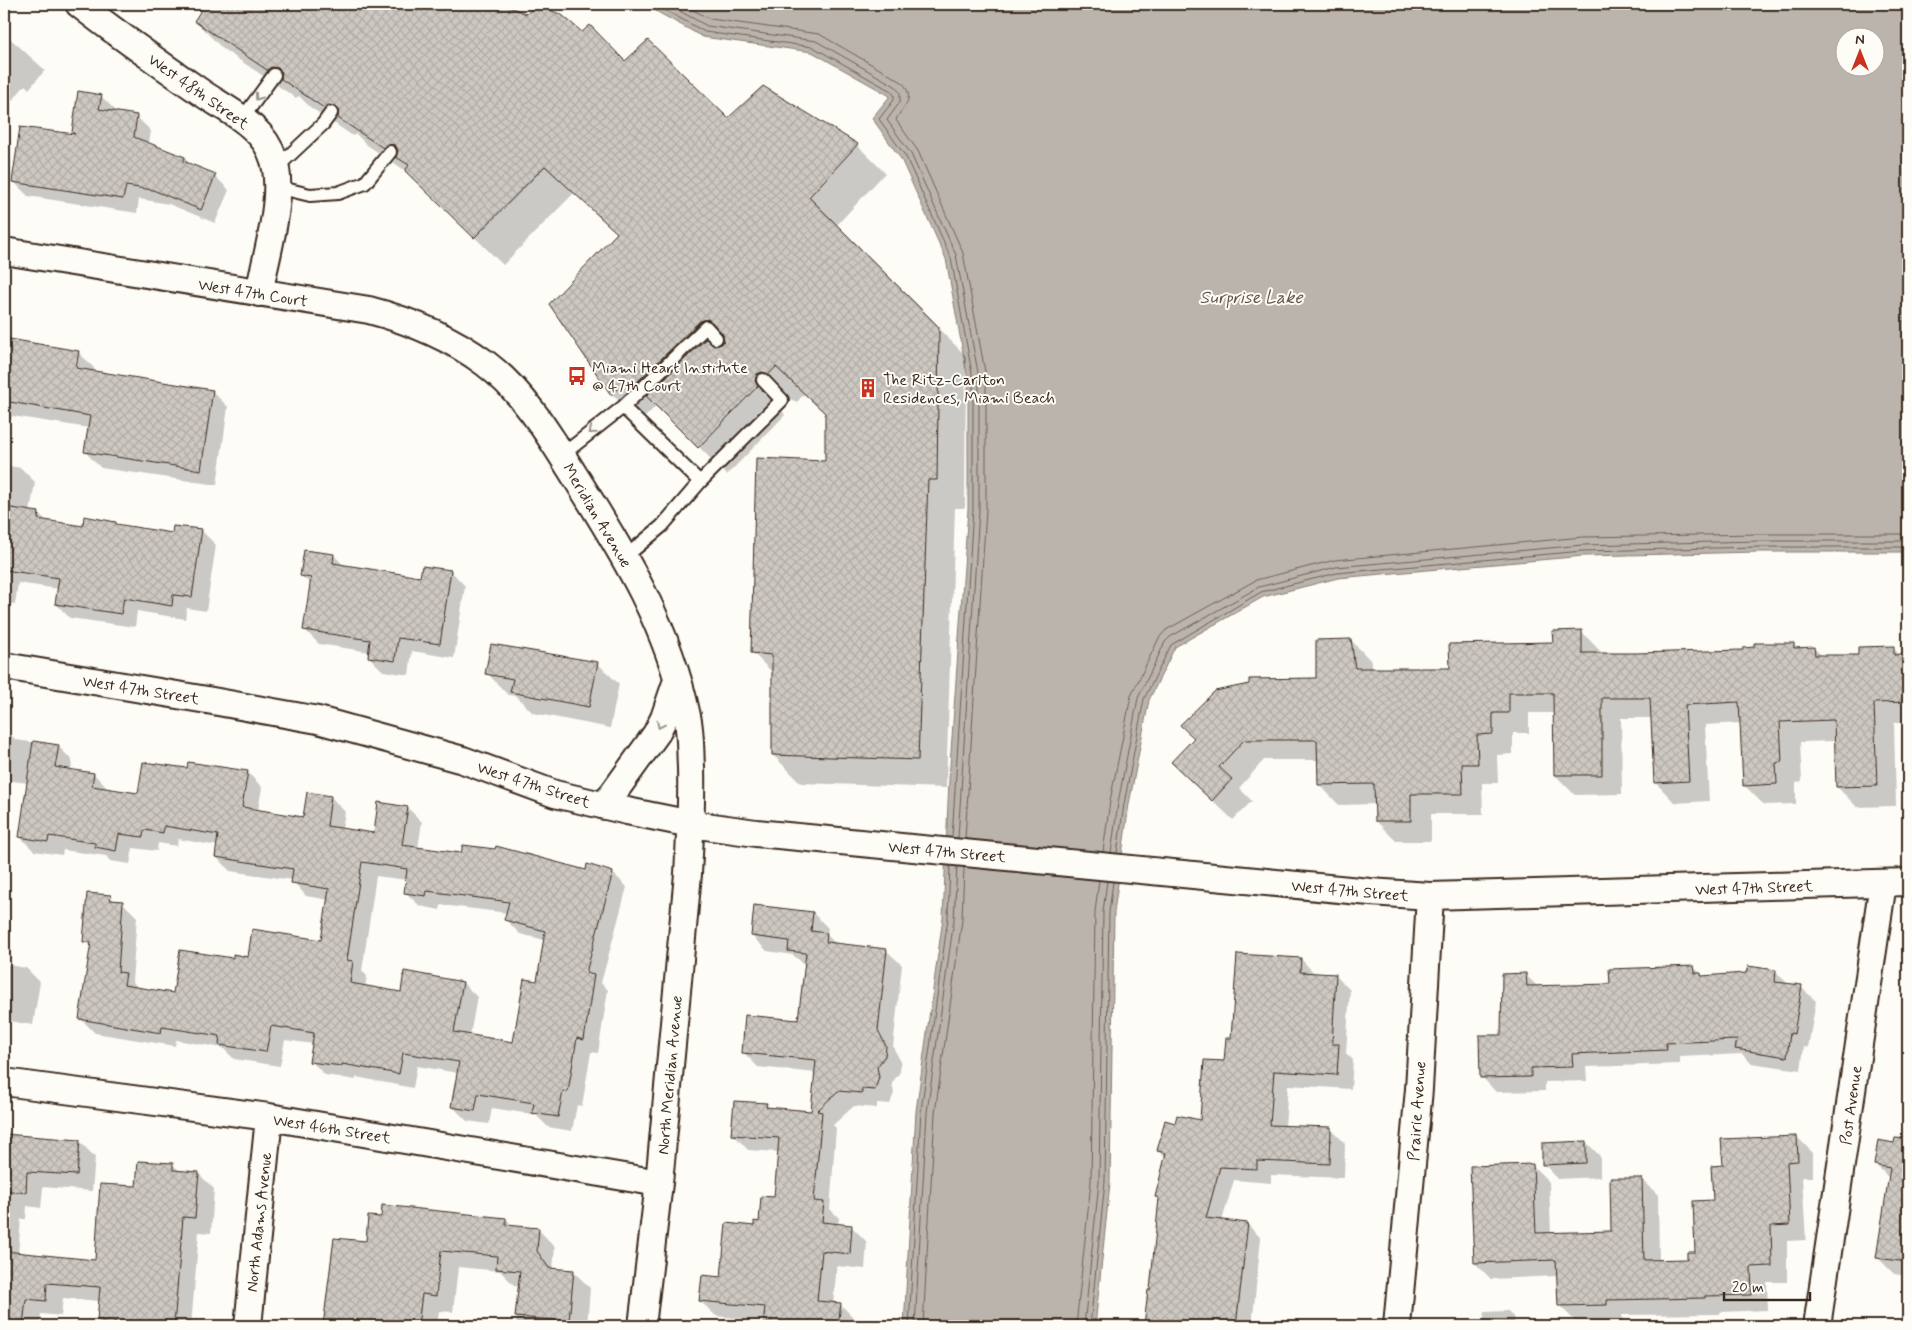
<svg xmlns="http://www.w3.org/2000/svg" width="1912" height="1330" font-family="Mynerve,sans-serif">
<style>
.water{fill:#bbb4ad;stroke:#887d74;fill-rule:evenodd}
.shadow{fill:#0003;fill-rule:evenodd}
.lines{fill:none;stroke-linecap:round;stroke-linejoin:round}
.shore{stroke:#6e6157;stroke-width:1}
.building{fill:url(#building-cross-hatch);stroke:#3b2a1e;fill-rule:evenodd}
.service-casing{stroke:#3b2a1e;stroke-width:16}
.minor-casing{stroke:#3b2a1e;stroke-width:30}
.service{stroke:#fdfcf7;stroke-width:12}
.minor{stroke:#fdfcf7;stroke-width:26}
.oneway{stroke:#9c938a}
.labels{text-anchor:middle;stroke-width:4;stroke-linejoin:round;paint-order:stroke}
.street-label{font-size:16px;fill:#3b2a1e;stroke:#fdfcf7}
.poi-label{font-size:16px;fill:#3b2a1e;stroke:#fdfcf7;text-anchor:start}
.water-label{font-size:18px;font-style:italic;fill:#615349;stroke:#fdfcf7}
</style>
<defs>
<pattern id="building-cross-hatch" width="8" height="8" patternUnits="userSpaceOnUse" patternTransform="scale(1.25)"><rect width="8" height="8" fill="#cdc8c2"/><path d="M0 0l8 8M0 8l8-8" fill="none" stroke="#b1aca6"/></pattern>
</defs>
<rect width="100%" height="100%" fill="#fdfcf7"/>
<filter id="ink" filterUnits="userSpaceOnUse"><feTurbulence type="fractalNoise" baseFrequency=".02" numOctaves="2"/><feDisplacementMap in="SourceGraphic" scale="10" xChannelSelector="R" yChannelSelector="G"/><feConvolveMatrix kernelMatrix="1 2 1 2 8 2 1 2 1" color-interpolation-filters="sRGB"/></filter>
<g filter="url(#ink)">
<path class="water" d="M643,4H1908V552H1759L1584,556L1338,578L1263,597L1175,647L1149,700L1129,804L1114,912L1110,1183L1095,1326H904L916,1111L943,918L949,780L968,509V380L946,259L901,159L872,118L890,96L812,52L703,37ZM1844,38H1874V68H1844Z"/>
<path class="shadow" d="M207,4H499L527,16L582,34L625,62L728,120L857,145L885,173L836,226L966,356L965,508H955L946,788L801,783L773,755L774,674L752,652L826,462V414L804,394L797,402L790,399L785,402L782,410L785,415L727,475L657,405L640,422L612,394L618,234L574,193L503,265L409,173L367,145L356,134L353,136L310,107L299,96L296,98L223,49L195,21Z
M4,33L45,70L29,89L25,85L13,100L4,92Z
M101,96L115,110V113L137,117L151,131L149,144L184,158L193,166L215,176L229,190L215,223L169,204L139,199L137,213L28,196L13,181L78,136Z
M4,340L78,352L94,368V372L212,391L228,407L217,485L101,468L85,452L89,428L12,416L11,420H7L4,440Z
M4,465L21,468L35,482L30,512L38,513L48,522L84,528L116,523L118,525L173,534L174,528L202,531L216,545L206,611L187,608L185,619L137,611L135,627L70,618L56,604L59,589L18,583L15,604L4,603Z
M334,555L344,566L421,579L451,571L465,586L454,658L412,651L409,675L383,671L369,657L370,652L319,644L305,630L311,585L302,576Z
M1581,631L1601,652V654L1745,651L1793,644L1798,649L1814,648L1822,656H1859L1893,648L1901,656L1906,655L1908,658V723H1894L1896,806L1857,807L1837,787L1836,741L1800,742L1802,782L1796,783V804L1764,805L1744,785L1741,723L1705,725L1709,801L1675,803L1655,782L1652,718H1621L1622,794L1575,795L1555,775L1554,713H1529V733H1513V754L1497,755L1498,783H1482L1483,814H1431V841H1396L1376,821V804L1339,805L1319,784V760H1264L1239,788L1252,801L1233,820L1193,782L1317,679L1351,640L1371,661L1372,670H1451L1554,643Z
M597,663L619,684L610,728L533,713L516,696L508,695L487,673Z
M4,735L12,736L16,740L58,746L72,760L71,771L94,774L108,789L139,794L188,770L247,772L262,787L258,811L304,818L308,793L331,797L345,812L342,829L375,834L408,808L422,822L418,848L587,872L588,866L613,873L627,887L601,983L608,990L598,1053L591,1052L582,1106L577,1105L572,1131L548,1127L536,1115L492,1108L489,1124L467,1121L452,1106L458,1073L417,1066L413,1088L356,1077V1080L325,1075L311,1061L313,1044L285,1040L280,1066L234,1059L223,1048L176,1040L175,1046L95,1033L81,1019L92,948L85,941L110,896L116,902L123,903L137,917L132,981L139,989L174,994L234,960L322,941L329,900L306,896L292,880L230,871L216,857L218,846L178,839L177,846L158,843L157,851L133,848L130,864L110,861L106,856L63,850L62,855L34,851L20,837L28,783L4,780ZM376,876L407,880L405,892L420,906L440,910L441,905L508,913L506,920L520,934L545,940L538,982L514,1043L470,1036L477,997L463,983L402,994L365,987L367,976L362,971Z
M813,913L828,928L827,935L837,945L886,950L902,965L893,1047L901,1062L900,1072L892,1083L894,1093L890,1104L877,1103V1108L854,1106L833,1125L836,1128L830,1209L839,1218L838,1225L852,1227L867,1242L865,1269L837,1266L833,1304H840L856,1320L855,1326H764V1321L716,1316L700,1301L722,1278L775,1198L779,1152L748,1150L733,1134L766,1105L770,1108L812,1112L816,1073L758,1067L743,1052L799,1022L806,966L793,955L767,951L752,936Z
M1301,959L1315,974L1336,976L1350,990L1346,1053L1353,1060L1351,1089L1288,1085L1285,1127L1331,1129L1345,1143L1344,1178L1271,1175V1183L1234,1180L1222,1221L1247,1224L1261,1238L1252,1326H1145L1149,1291H1151L1160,1200L1156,1196L1166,1158L1158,1151L1176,1124L1201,1122L1225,1062L1232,1039Z
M4,964L26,968L40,982L33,1025L4,1020Z
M1694,967L1704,977L1776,972L1789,985L1801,987L1816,1001L1808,1048L1804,1047L1801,1070L1751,1063L1742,1054L1680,1057V1064L1586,1067L1587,1081L1545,1082V1091L1496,1092L1482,1077L1502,1036L1526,975L1538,987L1611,985Z
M4,1135L79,1141L95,1157L92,1191L43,1187L41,1208L27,1206L26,1219H21L18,1254L96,1261L137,1188L173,1165L180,1171L198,1173L214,1189L211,1233L199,1232L191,1326H105L99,1320L100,1301L63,1298L61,1316L41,1314L40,1326H4Z
M1797,1137L1813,1153V1177H1802L1806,1240L1787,1241V1282H1767L1768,1310L1720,1312V1314L1622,1315L1623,1321H1575L1559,1305L1558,1276L1491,1279L1475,1263L1533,1166L1549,1182L1551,1234L1612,1232L1642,1179L1658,1195L1659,1261L1689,1260L1697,1253L1724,1166Z
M1586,1142L1600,1156V1177L1558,1179L1544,1164Z
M1879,1142L1908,1146V1276L1894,1274L1877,1257L1890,1179L1876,1165Z
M506,1219L514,1227L538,1229L555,1247L553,1269L573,1271L590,1288L587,1326H516L520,1286H515L500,1271L458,1267L453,1312L439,1311L437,1326L325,1325L367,1243Z
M1508,1311L1514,1318L1515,1326H1484V1312Z"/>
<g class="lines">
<path class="shore" d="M654,4L705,32L813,47L891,91L894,95V100L879,119L906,157L951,258L973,379V509L952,837
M667,4L707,26L816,41L895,86L900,93V102L887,120L911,154L956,255L979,378V510L958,838
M682,4L710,19L819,34L902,82C917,100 902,106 896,120L918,151L963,253L986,377V510L965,839
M1103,852L1110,801L1131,696L1159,638L1166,630L1256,580L1335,560L1583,537L1759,534H1908
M1111,853L1118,803L1138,698L1165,642L1170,637L1259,587L1336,567L1583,545L1759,541H1908
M1117,853L1124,804L1144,699L1171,645L1261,592L1337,573L1583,551L1759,547H1908
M909,1326L921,1111L948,918L950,866
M915,1326L927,1112L954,919L957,867
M923,1326L935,1113L962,920L964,867
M1076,1326L1091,1182L1095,912L1099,880
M1084,1326L1099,1182L1103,912L1107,881
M1090,1326L1105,1182L1109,912L1113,882"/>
</g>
<path class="building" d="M205,4H502L527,14L536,4L562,15L582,32L590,25L625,61L648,40L728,118L763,86L858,144L809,197L939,327L937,480H928L918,760L772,755V655L751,653L756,458L825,461V413L776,367L769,374L762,372L757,374L755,381L758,386L698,448L646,396L706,339L714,346L722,344L724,340L722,333L708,319L700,321L635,384L629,378L611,395L549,304L617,233L545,166L474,238L405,171L409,165L396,157L398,150L395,145L388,144L383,148L338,118L339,110L335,106L328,105L324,108L281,79L282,72L278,68L271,67L267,70L194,21Z
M78,91L102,95L99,109L137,115L134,137L185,157L183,161L216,174L201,210L153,190L126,186L123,199L12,182L20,127L75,134L72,132Z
M4,338L79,351L76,368L213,390L201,470L84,452L90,416L4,401Z
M4,507L39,512L38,519L83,526L84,516L116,522V524L172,533L173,526L202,529L192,597L173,595L172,606L124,598L121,614L55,604L59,578L4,570Z
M304,550L334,554L333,563L420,577L422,566L451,570L440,644L398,638L395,661L368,657L370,640L303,630L311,578L300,576Z
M1582,630V653H1636L1743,650V648L1754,647V643H1794V648L1814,647L1815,655H1858V647L1894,646V655L1906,654L1908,702L1874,703L1877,786L1836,787L1834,720L1780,722L1782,762L1776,763L1777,784L1743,786L1739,702L1685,705L1689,781L1654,783L1650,698H1602V775H1554L1553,693H1509V713H1493V734L1477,735L1478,764H1462L1463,794H1411V821H1375L1374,784L1318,785L1317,740H1244L1219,767L1232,779L1212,801L1171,762L1194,738L1180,725L1215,691L1249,684V679L1316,678V640L1351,639L1355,668H1450L1449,644L1553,642L1552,631Z
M491,644L598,662L589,707L510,692L513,679L485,674Z
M33,741L59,745L55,767L94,773L92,786L138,793L143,762L187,768L188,762L248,771L242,807L303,817L307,792L331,796L327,826L374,833L378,802L408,807L402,845L461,853L463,845L495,849L496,846L586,870L587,864L613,872L586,973L594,975L584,1040L577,1038L568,1092L563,1091L558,1117L532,1113L534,1103L478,1094L475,1111L451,1107L459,1062L403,1053L399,1074L342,1064V1066L309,1062L314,1033L271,1026L266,1052L219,1045L220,1036L162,1027L161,1033L79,1019L91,942H83L87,893L111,895L110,900L123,901L118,972L126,973L124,985L173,993L180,950L233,958V954L248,957L252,929L321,940L329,889L291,883L293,869L215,857L218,835L164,826L163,833L144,830L143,837L119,834L116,851L95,847V843L49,836L48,842L19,837ZM362,862L407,869L404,893L426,896L427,891L509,902L504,920L545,931L537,981L524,979L513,1042L454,1032L463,982L404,971L401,992L350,983L353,961L347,960Z
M754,905L813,912L811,931L827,933L826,942L887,949L878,1030L886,1046L885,1056L877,1067L879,1077L875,1090L862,1089V1093L838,1091L817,1111L822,1112L814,1201L824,1202L822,1222L852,1225L850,1254L822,1251L817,1301L841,1303L838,1326H763L765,1307L699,1301L702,1275L721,1277L726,1223L754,1226V1221L759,1222L761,1196L774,1197L779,1138L731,1135L734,1101L767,1103L766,1107L811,1111L816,1060L742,1053L745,1015L798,1020L806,953L788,951L789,941L751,936Z
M1237,954L1301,958L1300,972L1336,974L1332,1044H1339L1337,1075L1274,1071L1270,1125L1331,1127L1330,1164L1257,1161V1169L1220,1167L1206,1218L1248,1223L1236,1326H1144L1148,1290H1150L1159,1198L1155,1197L1166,1153L1157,1151L1165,1120L1175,1123L1177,1115L1200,1120L1204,1060L1224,1061L1226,1038H1231Z
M1694,966L1695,973H1701V976L1746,973L1748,966L1776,970L1775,982L1802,985L1794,1034L1790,1033L1787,1057L1735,1049L1737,1040L1666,1043L1667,1050L1572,1054L1573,1067L1531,1068V1077L1480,1078L1479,1035H1501L1502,974L1526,973L1527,986L1610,984L1609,969Z
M4,1134L80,1140L77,1175L27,1172L26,1193L4,1190Z
M1797,1136L1798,1161L1787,1162L1790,1225L1771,1226L1772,1266L1751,1267L1752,1295L1705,1296V1298L1607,1300V1305L1558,1306L1556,1260L1474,1263L1470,1166L1533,1164L1536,1233L1611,1231L1610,1178H1642L1644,1260L1687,1259V1252H1695L1693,1201L1713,1200L1711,1166L1723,1165L1721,1139Z
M1895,1138L1908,1139V1262L1876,1258L1890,1168L1874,1165L1878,1140L1894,1143Z
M1586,1141V1163L1542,1165V1143Z
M138,1161L173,1163V1170L199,1172L195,1218L183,1217L174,1326H115L116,1322L97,1320L100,1287L47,1283L46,1301L26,1299L23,1326H4V1251L95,1260L100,1184L136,1186Z
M382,1205L506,1218V1225L539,1228L537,1251L549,1268L574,1270L569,1321L515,1317L520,1271L496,1269L497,1256L441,1251L436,1296L422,1294L418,1326H323L334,1238L366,1241L368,1216L381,1217Z"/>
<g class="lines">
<g class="service-casing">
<path id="service" d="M242,119L274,75
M276,168L323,124L331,113
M277,187L310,195L338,193L365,183L390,152
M623,407L700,482
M562,455L623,407L706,327L716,338
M625,557L662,526L700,482L782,400L763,380"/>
</g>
<g class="minor-casing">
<path id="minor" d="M79,4C118,35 160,64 202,93C221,106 244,117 260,135C268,144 274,157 276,169C282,204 266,257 259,293
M4,251L369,310C411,321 450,337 485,363C526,394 551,438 578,481C626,558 668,626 687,716C691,733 690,751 691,768C692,804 690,839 688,874L659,1183L642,1326
M4,666L207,700L318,720L463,760L555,794L627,811L691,824L756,833L1370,892L1430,896L1908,882
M604,806L656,734L664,718L677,680
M4,1082L269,1117L659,1183
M248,1326L269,1117
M1397,1326L1419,1089L1430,896
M1817,1326L1883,883"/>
</g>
<use href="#service" class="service"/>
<use href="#minor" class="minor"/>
</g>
<defs><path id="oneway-chevron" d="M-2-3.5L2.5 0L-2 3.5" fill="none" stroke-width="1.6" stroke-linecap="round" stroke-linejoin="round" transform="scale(1.25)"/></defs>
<g class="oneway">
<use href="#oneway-chevron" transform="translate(258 97) rotate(126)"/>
<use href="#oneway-chevron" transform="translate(592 431) rotate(141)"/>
<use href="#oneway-chevron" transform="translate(660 725) rotate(115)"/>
</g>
</g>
<defs>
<g id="bus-bare" transform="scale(1.5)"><path d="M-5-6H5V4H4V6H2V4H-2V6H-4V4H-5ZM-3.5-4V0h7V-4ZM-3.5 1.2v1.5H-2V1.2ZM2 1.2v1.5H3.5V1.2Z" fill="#c8321e" stroke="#fdfcf7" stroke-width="2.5" paint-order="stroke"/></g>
<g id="building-bare" transform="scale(1.5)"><path d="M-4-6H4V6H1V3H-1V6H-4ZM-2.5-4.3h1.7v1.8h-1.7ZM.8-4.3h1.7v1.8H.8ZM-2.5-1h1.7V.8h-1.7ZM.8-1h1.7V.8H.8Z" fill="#c8321e" stroke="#fdfcf7" stroke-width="2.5" paint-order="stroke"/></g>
</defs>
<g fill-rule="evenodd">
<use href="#bus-bare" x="577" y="376"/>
<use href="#building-bare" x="868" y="388"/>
</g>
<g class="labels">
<g class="street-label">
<text transform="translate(199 91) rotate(35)" y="6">West 48th Street</text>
<text transform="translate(253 292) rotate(9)" y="6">West 47th Court</text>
<text transform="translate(598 515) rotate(59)" y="6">Meridian Avenue</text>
<text transform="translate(141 689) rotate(9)" y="6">West 47th Street</text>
<text transform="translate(534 784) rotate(18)" y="6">West 47th Street</text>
<text transform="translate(947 851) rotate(5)" y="6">West 47th Street</text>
<text transform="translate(1754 887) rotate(-2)" y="6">West 47th Street</text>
<text transform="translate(1350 890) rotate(5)" y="6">West 47th Street</text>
<text transform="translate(669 1075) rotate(-85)" y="6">North Meridian Avenue</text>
<text transform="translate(1850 1105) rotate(-82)" y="6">Post Avenue</text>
<text transform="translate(1416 1111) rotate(-86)" y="6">Prairie Avenue</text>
<text transform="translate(332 1128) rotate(9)" y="6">West 46th Street</text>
<text transform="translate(258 1222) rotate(-84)" y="6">North Adams Avenue</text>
</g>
<g class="poi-label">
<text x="592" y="373">Miami Heart Institute<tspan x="592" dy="18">@ 47th Court</tspan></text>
<text x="883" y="385">The Ritz-Carlton<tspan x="883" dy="18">Residences, Miami Beach</tspan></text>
</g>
<g class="water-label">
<text x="1251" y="303">Surprise Lake</text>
</g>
</g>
<rect width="1912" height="1330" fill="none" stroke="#fdfcf7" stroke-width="20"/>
<rect x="10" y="10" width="1892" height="1310" fill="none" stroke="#3b2a1e" stroke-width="2" filter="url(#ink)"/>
<g transform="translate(1860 52)"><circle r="24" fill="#fdfcf7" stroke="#afa8a0"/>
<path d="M0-4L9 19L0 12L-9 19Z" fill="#c8321e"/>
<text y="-8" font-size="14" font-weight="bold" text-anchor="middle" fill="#3b2a1e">N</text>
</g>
<path d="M1724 1292v8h86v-8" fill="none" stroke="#3b2a1e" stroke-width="2.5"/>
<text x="1732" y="1292" font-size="15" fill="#3b2a1e" stroke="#fdfcf7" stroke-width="4" paint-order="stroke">20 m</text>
</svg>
